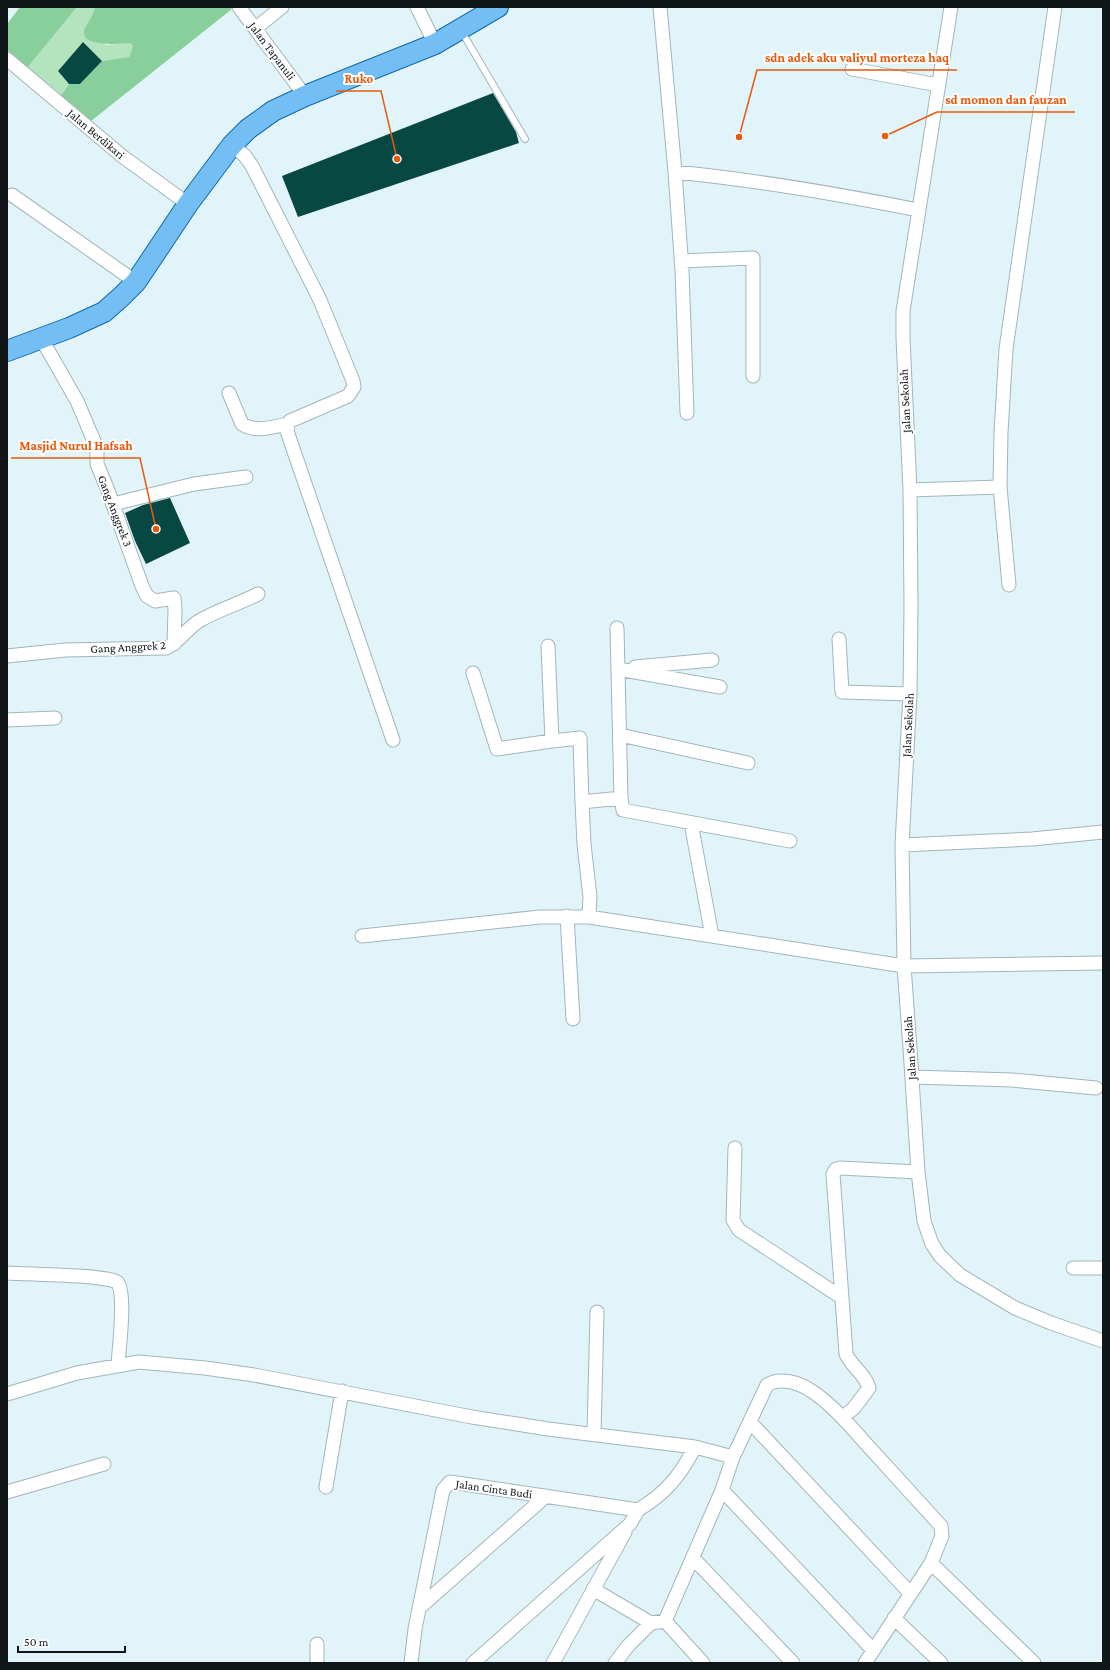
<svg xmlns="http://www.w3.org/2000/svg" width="1110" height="1670" font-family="'Crimson Pro',serif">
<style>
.green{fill:#b3e4be}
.forest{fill:#89cf9b}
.building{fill:#074942}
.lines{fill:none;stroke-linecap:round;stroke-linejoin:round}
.lane-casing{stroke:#a3b5ba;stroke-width:8}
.street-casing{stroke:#a3b5ba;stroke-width:15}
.primary-casing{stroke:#1469a4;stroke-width:22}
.lane{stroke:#fff;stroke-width:6}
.street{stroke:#fff;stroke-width:13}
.primary{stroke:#73bff5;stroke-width:20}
.labels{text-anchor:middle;stroke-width:4;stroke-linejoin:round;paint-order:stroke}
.street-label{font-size:12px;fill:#101618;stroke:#fff}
.leader{fill:none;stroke:#e8590c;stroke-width:1.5}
.callout-dot{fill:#e8590c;stroke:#fff;stroke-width:1.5}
.callout-label{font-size:13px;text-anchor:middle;font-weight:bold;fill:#e8590c;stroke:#fff;stroke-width:4;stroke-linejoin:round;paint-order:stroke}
</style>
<rect width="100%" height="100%" fill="#e1f4f9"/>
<path class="green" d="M77,7H95L94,14L88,24L106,45L130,43L133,46L129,57L102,61L83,42L58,71L69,84L60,97L27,68Z"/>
<path class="forest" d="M20,7H77L27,68L7,50V24Z
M95,7H230L232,9L91,121L60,97L69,84H80L102,61L129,57L133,46L130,43C121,44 84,47 84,33C83,27 94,17 95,7Z"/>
<path class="building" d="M83,42L102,61L80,84H69L58,71Z
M493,93L516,132L519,143L298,217L282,176Z
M170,498L190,543L146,564L135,541L125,513L143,505Z"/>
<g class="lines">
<g class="lane-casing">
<path id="lane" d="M462,32L525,139"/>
</g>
<g class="street-casing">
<path id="street" d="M239,7L305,96
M417,7L435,44
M660,7L675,172L682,270L687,413
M951,7L903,311V338L910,490L911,606L910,694L902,845L904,966L910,1048L918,1172L924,1221L932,1244L940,1256L960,1275L1015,1308L1051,1323L1103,1341
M256,28L282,7
M7,59L122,156L188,204
M852,69L938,85
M232,145L245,156L252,166L320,300L353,381L354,387L348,396L290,421L288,424L287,431L393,740
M675,172C757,180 838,194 918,210
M12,195L136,282
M681,261L753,258V376
M41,338L77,401L97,448V464L107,488L142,586L147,596L155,601L174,598L175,610L174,644
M229,393L242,424C256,433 272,427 288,424
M1000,487L1001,432L1006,349L1055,7
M910,490L1000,487L1009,585
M113,504L194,484L246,477
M839,639L842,692L910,694
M548,646L552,741
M7,656L65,650L166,648C180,642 186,629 199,621C217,610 239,604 258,594
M635,667L712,660
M618,669L720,687
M473,673L497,749L552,741L580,738L582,802
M7,720L55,718
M620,735L748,763
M621,798L623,810L790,841
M691,823L712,936
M902,845L1032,839L1103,832
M567,916L573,1019
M589,917L590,897L584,844L582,802L621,798L617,628
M362,936L540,917H589L904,966L1103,963
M912,1077L1012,1080L1096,1088
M735,1148L733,1220L739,1230L841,1297
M1073,1268H1103
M7,1273C21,1274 114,1275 118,1283C126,1297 119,1347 118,1365
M7,1394L77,1373L139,1362L205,1368L254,1375L472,1417L548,1429L695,1447L733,1457L767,1385C779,1377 798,1382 810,1390C831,1403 852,1428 869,1447C893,1473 917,1500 941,1526L942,1536L931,1563L865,1663
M843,1417L854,1408L869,1388C866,1375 851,1366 846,1354L833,1174L836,1169L840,1168L918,1172
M750,1422L910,1593
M594,1434L597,1312
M326,1487L342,1391
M722,1490L873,1650
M7,1492L104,1464
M693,1558L793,1663
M931,1563L1034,1663
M593,1589L651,1623L665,1621L722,1490L733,1457
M419,1608L546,1496
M894,1618L941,1663
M665,1621L703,1663
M317,1663V1644
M411,1663L415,1629L443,1490L450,1482L464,1484L638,1510C666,1493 680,1476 695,1447
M473,1663L630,1524L638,1510
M553,1663L625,1532
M615,1663L628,1646L651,1623"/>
</g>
<g class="primary-casing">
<path id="primary" d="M7,351L69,328L104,312L121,297L136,282L188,204L232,145L248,129L273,111L305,96L435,44L498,7"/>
</g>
<use href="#lane" class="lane"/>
<use href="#street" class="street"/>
<use href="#primary" class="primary"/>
</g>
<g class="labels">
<g class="street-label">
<text transform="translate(272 51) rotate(53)" y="4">Jalan Tapanuli</text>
<text transform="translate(96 134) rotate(40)" y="4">Jalan Berdikari</text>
<text transform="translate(905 401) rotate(-93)" y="4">Jalan Sekolah</text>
<text transform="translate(115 511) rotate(69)" y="4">Gang Anggrek 3</text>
<text transform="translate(128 647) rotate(-3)" y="4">Gang Anggrek 2</text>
<text transform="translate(908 725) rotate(-87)" y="4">Jalan Sekolah</text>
<text transform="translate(910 1048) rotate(-94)" y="4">Jalan Sekolah</text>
<text transform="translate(494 1489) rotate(8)" y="4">Jalan Cinta Budi</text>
</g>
</g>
<path class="leader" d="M739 137L757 70H957M397 159L381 91H336M885 136L937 112H1075M156 529L140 458H11"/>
<g class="callout-dot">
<circle cx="739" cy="137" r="4"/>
<circle cx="397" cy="159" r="4"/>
<circle cx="885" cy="136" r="4"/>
<circle cx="156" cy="529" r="4"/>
</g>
<g class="callout-label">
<text x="857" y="62">sdn adek aku valiyul morteza haq</text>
<text x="359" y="83">Ruko</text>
<text x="1006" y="104">sd momon dan fauzan</text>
<text x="76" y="450">Masjid Nurul Hafsah</text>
</g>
<rect width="1110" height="1670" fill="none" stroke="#101618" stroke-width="16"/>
<path d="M18 1646v6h107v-6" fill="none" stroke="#101618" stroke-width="2"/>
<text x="24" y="1646" font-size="12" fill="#101618" stroke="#ffffff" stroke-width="3" paint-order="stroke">50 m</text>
</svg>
